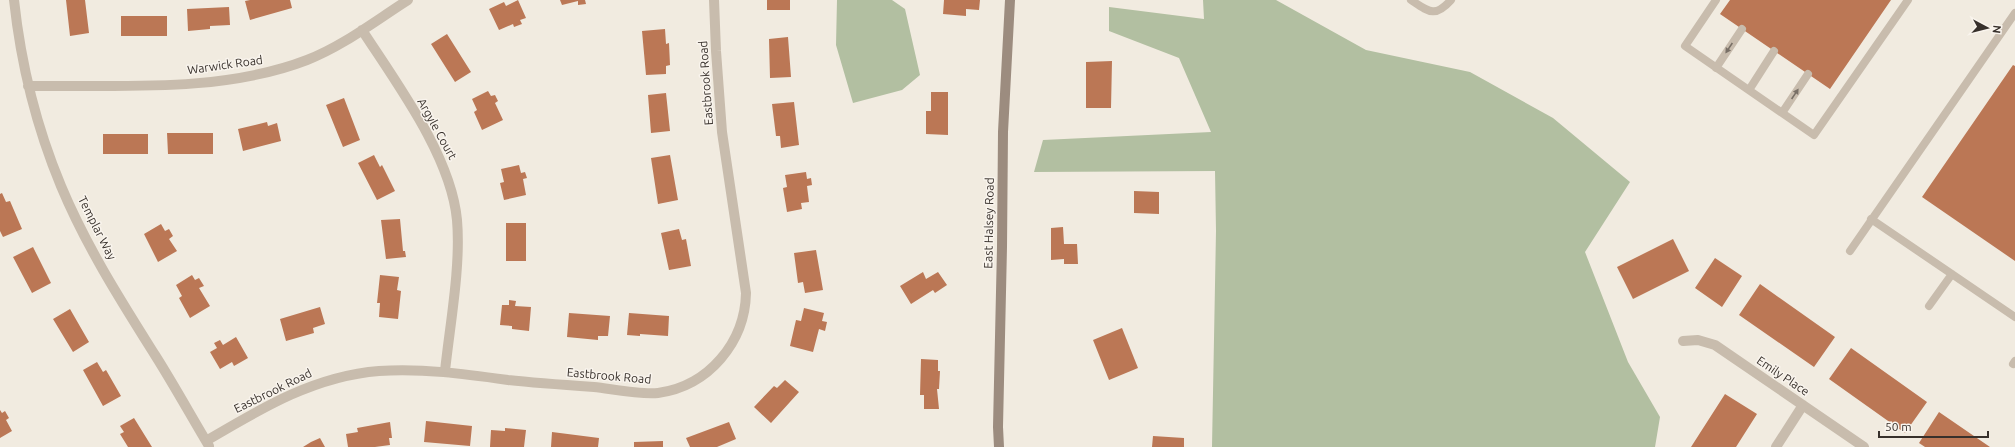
<svg xmlns="http://www.w3.org/2000/svg" width="2015" height="447" font-family="Ubuntu,sans-serif">
<style>
.green{fill:#b2bfa1}
.building{fill:#b75}
.lines{fill:none;stroke-linecap:round;stroke-linejoin:round}
.lane{stroke:#c8bcad;stroke-width:8}
.street{stroke:#c8bcad;stroke-width:10}
.secondary{stroke:#9c8c7f;stroke-width:10}
.oneway{fill:#786f66}
.labels{text-anchor:middle;stroke-width:3;stroke-linejoin:round;paint-order:stroke}
.street-label{font-size:12px;fill:#37302b;stroke:#f9f4ed}
</style>
<rect width="100%" height="100%" fill="#f1ebe0"/>
<path class="green" d="M837,0H892L905,9L920,75L902,90L853,103L836,45Z
M1203,0H1276L1366,50L1470,72L1553,118L1630,182L1585,252L1628,362L1660,417L1655,447H1212L1216,231L1215,171L1034,172L1043,140L1211,132L1179,58L1109,31V7L1204,19Z"/>
<path class="building" d="M66,0H85L89,33L70,36Z
M250,0H290L292,8L250,20L245,1Z
M518,0L526,18L520,20L522,24L514,27L513,24L499,30L489,9L504,2L506,6Z
M560,0H585L586,4L578,5V1L562,5Z
M767,0H790V10H767Z
M944,0H980L979,10L966,9V16L943,14Z
M1730,0H1891L1830,89L1720,14Z
M229,7L230,25L210,26V29L188,31L187,9Z
M121,16H167V36H121Z
M665,29L666,44L669,43L670,65L666,66V74L646,75L642,31Z
M447,34L471,72L455,82L431,44Z
M788,37L791,77L770,78L769,39Z
M1112,61L1111,108H1086V62Z
M2013,65L2015,66V261L1922,197Z
M488,91L491,96L495,95L498,101L495,103L503,120L482,130L474,112L477,110L472,99Z
M931,92H948V135L926,134V111H931Z
M666,93L670,131L651,133L648,95Z
M344,98L360,140L343,147L326,105Z
M794,102L799,145L781,148L780,136H776L772,104Z
M267,122L268,126L277,123L281,141L243,151L238,129Z
M167,133H213V154H168Z
M103,134H148V154H103Z
M374,155L380,167L382,165L395,191L377,200L358,163Z
M670,155L678,200L658,204L651,158Z
M519,165L521,173L525,172L527,178L523,179L526,195L504,200L500,183L504,182L501,169Z
M806,172L807,179L811,178L812,185L807,186L809,202L801,203L802,209L787,212L783,188L787,187L785,175Z
M1134,191L1159,192V214L1134,213Z
M2,193L6,202L10,201L22,229L3,237L0,231V194Z
M400,219L403,251H405L406,257L386,259L381,220Z
M506,223H526V261H506Z
M161,224L165,231L169,229L173,236L169,239L177,251L158,262L144,234Z
M1063,227L1064,244H1077L1078,264H1064V259L1051,260V228Z
M679,229L682,240L686,239L691,266L669,270L661,233Z
M1673,239L1689,271L1633,299L1617,267Z
M33,247L51,283L32,293L13,257Z
M816,250L823,290L805,293L803,282L798,283L794,253Z
M1715,258L1742,276L1722,307L1695,288Z
M923,272L926,279L938,272L947,285L935,293L933,290L911,304L900,286Z
M192,275L195,280L199,278L204,286L199,288L210,306L190,318L179,298L182,296L176,285Z
M380,275L399,277L397,290L401,291L398,319L379,317L380,303H377Z
M1760,284L1835,337L1814,367L1739,315Z
M509,300L516,301L515,306L531,307L529,331L512,329V326L500,325L502,305H509Z
M320,307L325,324L313,328L314,333L286,341L280,319Z
M804,308L824,313L822,321L827,322L825,331L819,329L813,352L790,346L796,320L801,321Z
M70,309L89,342L73,352L53,319Z
M569,313L610,316L608,336H598V340L567,337Z
M629,313L669,316L668,336L640,334V336L627,335Z
M1122,328L1138,368L1109,380L1093,340Z
M236,337L248,358L234,366L232,362L220,369L210,352L217,348L214,343L220,340L223,345Z
M1851,348L1927,402L1905,433L1829,379Z
M921,359L938,360V371H940L939,389H937L939,409H924V395H920Z
M97,362L103,372L106,370L121,396L103,406L83,370Z
M785,380L799,392L771,423L754,407L774,386L777,388Z
M1725,394L1757,414L1736,447H1691Z
M0,410L2,413L5,411L9,418L6,420L12,431L0,438Z
M1939,412L1990,447H1925L1919,443Z
M134,418L152,447H128L120,434L124,432L120,426Z
M426,421L472,426L470,446L424,442Z
M390,422L392,438H389L390,445L375,447H348L346,434L358,432L357,428Z
M729,422L736,439L717,447H690L686,438Z
M505,428L526,430L524,447H490L491,430L505,431Z
M552,432L599,438L598,447H551Z
M1153,436L1184,438V447H1152Z
M320,438L325,447H303L311,442Z
M663,441V447H634V442Z"/>
<g class="lines">
<path class="lane" d="M1411,0C1429,12 1435,18 1451,0
M1716,0L1685,46L1814,135L1908,0
M1716,68L1742,29
M1749,90L1774,51
M1782,113L1808,74
M1871,219L2015,317
M1850,251L2015,13
M1929,306L1952,274
M2013,364L2015,361"/>
<path class="street" d="M14,0C21,65 36,126 61,186C86,246 121,301 155,355C174,385 191,416 209,446
M362,30C397,84 451,156 457,220C461,266 450,324 445,371
M28,86C117,85 222,93 307,60C343,46 375,21 408,0
M1683,341L1698,340L1715,345L1864,447
M206,441C260,409 314,376 379,371C422,368 465,374 508,380C536,383 565,385 594,387C612,389 641,395 658,393C709,386 745,342 746,293L722,132L716,51L714,0
M1776,447L1803,405"/>
<path class="secondary" d="M999,447L998,427L1002,247L1003,132L1010,0"/>
</g>
<defs><path id="oneway-solid" d="M-6-.8H1V-3.2L6.5 0L1 3.2V.8H-6Z"/></defs>
<g class="oneway">
<use href="#oneway-solid" transform="translate(1729 48) rotate(124)"/>
<use href="#oneway-solid" transform="translate(1795 94) rotate(-56)"/>
</g>
<g class="labels">
<g class="street-label">
<text transform="translate(225 65) rotate(-8)" y="4">Warwick Road</text>
<text transform="translate(706 83) rotate(-94)" y="4">Eastbrook Road</text>
<text transform="translate(437 129) rotate(61)" y="4">Argyle Court</text>
<text transform="translate(989 223) rotate(-89)" y="4">East Halsey Road</text>
<text transform="translate(97 228) rotate(63)" y="4">Templar Way</text>
<text transform="translate(609 376) rotate(5)" y="4">Eastbrook Road</text>
<text transform="translate(1783 376) rotate(34)" y="4">Emily Place</text>
<text transform="translate(273 391) rotate(-26)" y="4">Eastbrook Road</text>
</g>
</g>
<g transform="translate(1987 28) rotate(97)" stroke="#f9f4ed" stroke-width="3" paint-order="stroke">
<path d="M0-3L7 15L0 10L-7 15Z" fill="#37302b"/>
<text y="-6" font-size="11" font-weight="bold" text-anchor="middle" fill="#37302b">N</text>
</g>
<path d="M1879 431v6h109v-6" fill="none" stroke="#37302b" stroke-width="2"/>
<text x="1885" y="431" font-size="12" fill="#37302b" stroke="#f9f4ed" stroke-width="3" paint-order="stroke">50 m</text>
</svg>
